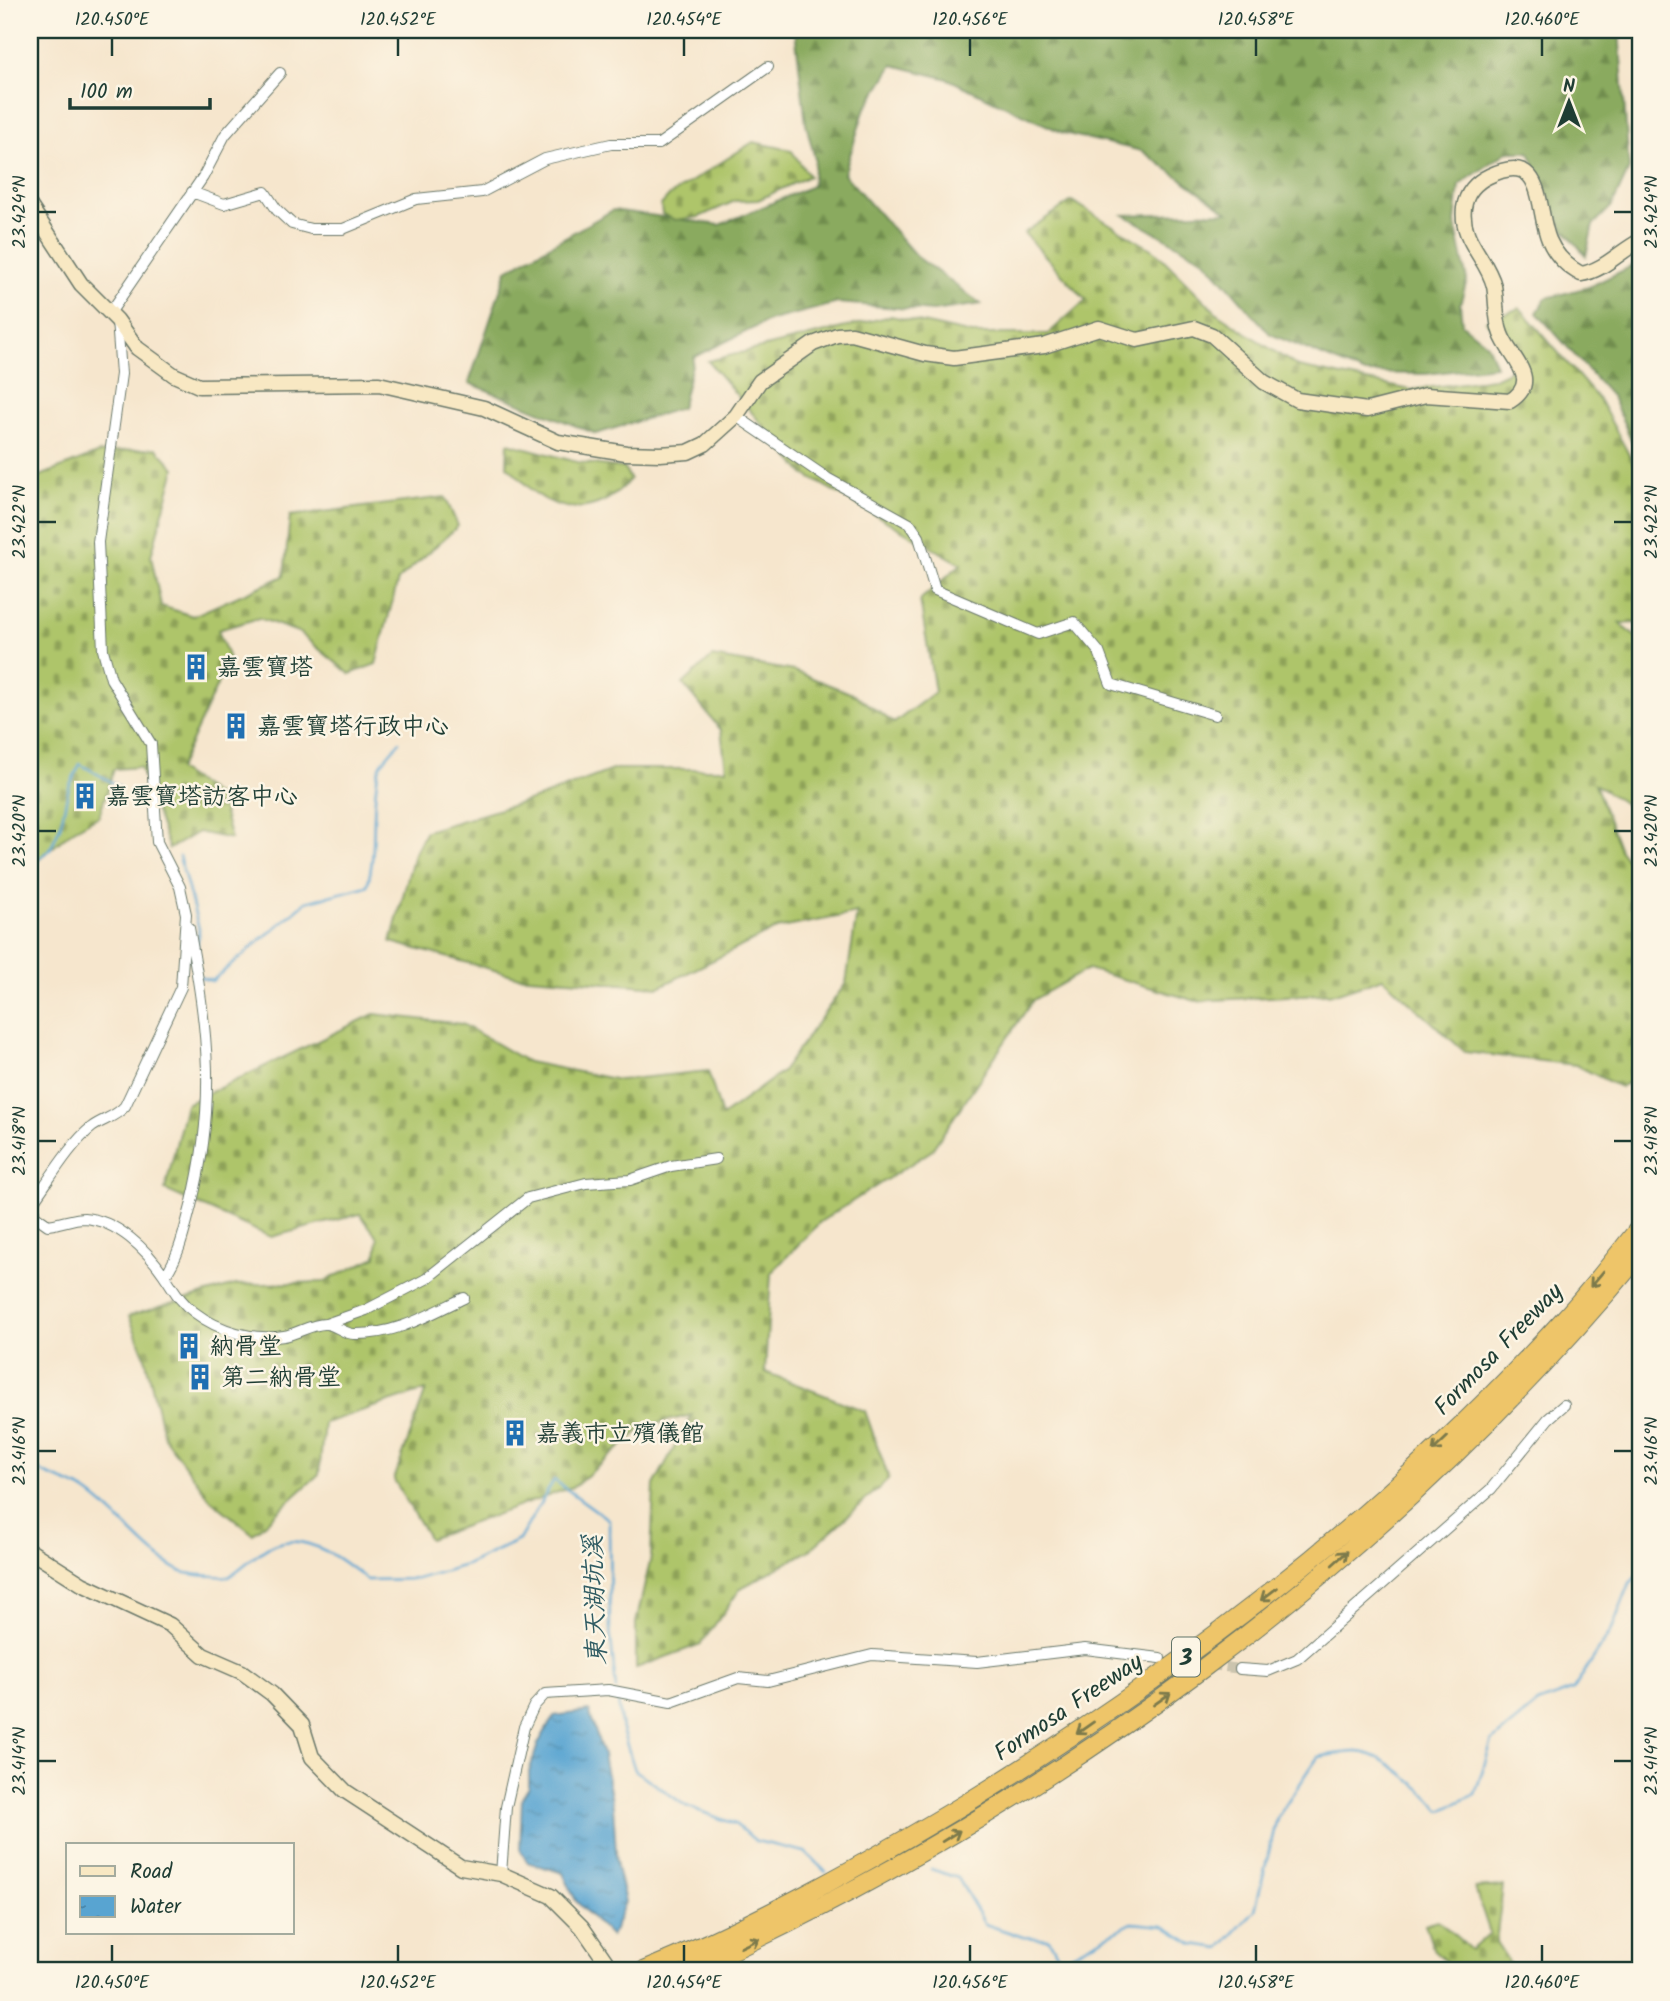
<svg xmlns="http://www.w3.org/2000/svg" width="1670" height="2001" font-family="Kalam,'LXGW WenKai TC',sans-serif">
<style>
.forest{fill:url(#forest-firs);stroke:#547449;stroke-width:2}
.cemetery{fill:url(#cemetery-stones);stroke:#66814f;stroke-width:2}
.water{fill:url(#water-ripples);stroke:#3c7082;stroke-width:2}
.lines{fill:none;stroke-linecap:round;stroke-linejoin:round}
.stream{stroke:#58a4d1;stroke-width:2.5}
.street-tunnel{stroke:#cbc4ae;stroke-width:10;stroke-dasharray:10 5;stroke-linecap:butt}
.street-casing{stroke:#6a786a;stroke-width:12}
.secondary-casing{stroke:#6a786a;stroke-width:17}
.highway-casing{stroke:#6a786a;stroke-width:20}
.street{stroke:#fff;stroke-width:10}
.secondary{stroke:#f8e8c3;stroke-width:14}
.highway{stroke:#eec569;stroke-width:18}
.oneway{stroke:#7c7a4c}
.ticks{fill:none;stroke:#1f3d34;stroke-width:2.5}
.labels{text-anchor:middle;stroke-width:5;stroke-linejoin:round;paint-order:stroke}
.shield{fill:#fcf5e5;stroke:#617469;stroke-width:2}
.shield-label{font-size:23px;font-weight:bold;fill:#1f3d34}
.poi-label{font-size:24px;fill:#1f3d34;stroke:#fcf5e5;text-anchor:start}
.street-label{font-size:24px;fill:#1f3d34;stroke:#fcf5e5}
.water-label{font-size:26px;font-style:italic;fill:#305c63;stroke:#fcf5e5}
.neatline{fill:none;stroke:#1f3d34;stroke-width:2.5}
.ticks-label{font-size:18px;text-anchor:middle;fill:#1f3d34}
</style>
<defs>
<pattern id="forest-firs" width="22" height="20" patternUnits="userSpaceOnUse" patternTransform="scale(1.75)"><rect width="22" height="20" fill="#8aaa5e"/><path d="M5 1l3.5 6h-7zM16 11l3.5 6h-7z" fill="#708c4e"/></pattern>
<pattern id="cemetery-stones" width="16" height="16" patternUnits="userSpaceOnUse" patternTransform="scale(1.75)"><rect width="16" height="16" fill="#aec56a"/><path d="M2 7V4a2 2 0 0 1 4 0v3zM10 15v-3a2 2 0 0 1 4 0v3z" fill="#8da158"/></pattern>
<pattern id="water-ripples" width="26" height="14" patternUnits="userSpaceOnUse" patternTransform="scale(1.75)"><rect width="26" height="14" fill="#58a4d1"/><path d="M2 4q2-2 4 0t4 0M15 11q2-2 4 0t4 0" fill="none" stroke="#4887aa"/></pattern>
</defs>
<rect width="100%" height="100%" fill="#fcf5e5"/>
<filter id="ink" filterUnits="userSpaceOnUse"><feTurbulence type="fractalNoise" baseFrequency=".0143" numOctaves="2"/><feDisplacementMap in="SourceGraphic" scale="14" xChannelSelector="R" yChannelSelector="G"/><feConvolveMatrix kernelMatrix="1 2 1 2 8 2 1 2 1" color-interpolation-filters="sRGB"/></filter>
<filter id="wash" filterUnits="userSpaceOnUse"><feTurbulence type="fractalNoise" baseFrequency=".00686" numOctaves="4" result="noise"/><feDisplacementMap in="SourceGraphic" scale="28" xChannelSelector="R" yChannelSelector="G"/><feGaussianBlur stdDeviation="1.57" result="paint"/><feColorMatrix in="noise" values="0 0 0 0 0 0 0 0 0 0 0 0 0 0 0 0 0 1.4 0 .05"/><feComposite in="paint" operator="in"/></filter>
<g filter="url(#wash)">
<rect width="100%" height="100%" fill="#f6e6cd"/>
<path class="forest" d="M795,30H1619L1629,169L1612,206L1593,225L1586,256L1562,227L1529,152H1507L1459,185L1455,223L1467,280L1460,304L1462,324L1487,344L1496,366L1426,374L1363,373L1270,334L1206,261L1124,215L1228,212L1142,151L1063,133L948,79L893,65L864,111L844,174L916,256L981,304L933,311L838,303L768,321L694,357L681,408L596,434L469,383L507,270L613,210L720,225L812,186L815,159L806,124Z
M1640,262V459L1612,397L1537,313L1546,298L1589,287Z"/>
<path class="cemetery" d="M753,142L791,150L809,176L758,200L735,201L699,217L675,220L662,214L661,205L669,196Z
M1072,201L1156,252L1218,314L1298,367L1411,390L1492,379L1522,365L1486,321L1520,308L1600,401L1634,464L1640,469V623H1620L1640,641V814L1595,784L1620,850L1640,877V1076L1620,1087L1576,1065L1465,1052L1383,978L1338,993L1196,1001L1088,969L1033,1000L931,1151L820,1222L771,1273L765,1372L865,1411L889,1479L810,1550L741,1588L701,1644L636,1668V1623L651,1557L654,1485L692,1415L645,1426L575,1486L429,1539L394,1480L426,1390L324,1423L319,1474L253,1534L211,1500L164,1437L145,1357L129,1316L235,1285L323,1282L376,1257L378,1238L360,1214L271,1237L165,1190L186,1104L374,1014L462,1024L528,1062L619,1080L708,1071L722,1116L782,1072L846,983L857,913L776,929L659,987L516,976L391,942L414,854L426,831L541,797L615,769H726L721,730L683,684L712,657L794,671L855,695L894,723L935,692L920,600L961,564L804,474L708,361L891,316L972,334H1048L1086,300L1024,233Z
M508,443L577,462L624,468L630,479C605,510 569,518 535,493C525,485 517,474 507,466Z
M156,448L175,468L151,556L161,606L193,616L284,576L290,516L445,497L458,526L398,580L376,664L350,674L298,632L259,618L218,630L229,659L178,770L219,797L231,839L198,832L169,849L140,767L114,769L99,816L72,831L30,867V480L99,453Z
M1503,1886L1496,1942L1515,1971H1456L1434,1951L1425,1924L1438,1920L1471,1950L1490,1933L1475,1888Z"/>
<path class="water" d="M589,1711L603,1755L613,1806L617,1867L625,1902L611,1937L576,1901L563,1873L527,1862L520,1849L522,1798L529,1787V1772L538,1744L554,1716Z"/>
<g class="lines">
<path class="stream" d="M179,856L199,929L197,947
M30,865L50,850L60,827L69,787L80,764L120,787
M200,977L212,981L306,902L367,886C378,850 370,805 379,769C382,760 393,750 399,742
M30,1464C47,1479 70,1480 88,1493C121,1516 144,1552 180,1571C193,1577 215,1575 229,1577C243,1567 263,1547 279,1543C311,1535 344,1561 367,1580L417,1579L466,1565L519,1540L554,1480L609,1520L610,1629L616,1689
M617,1695L622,1730L635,1770L686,1806L735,1824L756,1841L805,1852L826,1872
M931,1869L958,1878L985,1924L1023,1937L1049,1939L1060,1960L1132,1923L1164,1926L1193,1944L1220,1948L1255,1910L1277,1818L1318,1757C1330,1755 1344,1752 1356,1752C1384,1752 1424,1790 1441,1811L1475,1794L1492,1741L1538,1703L1573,1690L1612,1629L1630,1583L1640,1573"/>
</g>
</g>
<g filter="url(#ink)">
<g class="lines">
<path class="street-tunnel" d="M1181,1661L1240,1669"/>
<g class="street-casing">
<path id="street" d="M30,33L34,30
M192,192L224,204L265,192L277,210L292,224L311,229H343L416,199L482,192L545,159L611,144H659L768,67
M110,313L203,177L225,135L280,73
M117,320L121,374L98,542L103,650L111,679L151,744L157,842L180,887L186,914L181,987L125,1106C116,1117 103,1119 92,1127C71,1143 49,1180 33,1202L34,1215L48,1225C59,1224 73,1218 84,1218C117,1220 147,1250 164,1275C174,1289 179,1301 194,1312C219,1331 253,1341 284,1336C297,1334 311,1324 325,1324C335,1324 344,1334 354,1334C396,1335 428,1315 464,1298
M736,416L827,478L910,524L919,537L935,590L1038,634L1074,622L1099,652L1111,684L1215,715
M165,1276C180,1254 184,1232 191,1206C217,1102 208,1031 189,928
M326,1324L366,1310L426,1279L528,1198L586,1183L630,1180L671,1166L716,1159
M1240,1669L1268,1671L1297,1659L1491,1489L1548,1419L1564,1405
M501,1874L506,1807L524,1727L534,1706L545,1694L608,1690L671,1702L738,1678L768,1681L872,1655L977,1662L1085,1649L1160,1658"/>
</g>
<g class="secondary-casing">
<path id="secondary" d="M30,206L81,284L117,320L137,348L174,375L199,386L379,384L484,408L558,442L626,453L660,454L688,452L705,444L736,416L760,381L813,344L837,335L852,334L925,354L954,358L1044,346L1099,328L1137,340L1194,328L1212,335L1264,382L1297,400L1367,410L1426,395L1510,401C1543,380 1509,357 1501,334C1495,319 1497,301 1494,286C1487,258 1460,240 1464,208C1466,193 1476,182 1489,176C1546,148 1536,210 1549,240C1556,256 1566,266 1581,274C1603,271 1620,251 1640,241
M30,1551L82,1584L170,1625L203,1655L242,1672L272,1694L302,1725L312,1757L345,1791L461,1867L501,1874L551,1896L582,1927L609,1966"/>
</g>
<g class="highway-casing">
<path id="highway" d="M643,1971C758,1924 867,1863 973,1799C1189,1666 1393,1508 1564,1319C1591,1290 1615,1258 1640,1227
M688,1971C1053,1806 1384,1564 1640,1254"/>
</g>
<use href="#street" class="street"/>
<use href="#secondary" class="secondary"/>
<use href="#highway" class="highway"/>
</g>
<defs><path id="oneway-shaft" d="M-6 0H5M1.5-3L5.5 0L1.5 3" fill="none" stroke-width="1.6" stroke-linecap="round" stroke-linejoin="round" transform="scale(1.75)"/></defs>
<g class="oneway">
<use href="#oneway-shaft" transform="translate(1597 1279) rotate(130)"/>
<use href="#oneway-shaft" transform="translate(1440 1444) rotate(136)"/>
<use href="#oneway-shaft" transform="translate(1340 1558) rotate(-42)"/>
<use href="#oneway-shaft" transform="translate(1269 1594) rotate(143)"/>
<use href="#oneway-shaft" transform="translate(1162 1699) rotate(-35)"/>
<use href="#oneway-shaft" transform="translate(1085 1728) rotate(145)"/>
<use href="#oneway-shaft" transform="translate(951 1836) rotate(-32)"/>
<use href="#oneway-shaft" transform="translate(750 1943) rotate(-26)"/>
</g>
</g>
<path class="ticks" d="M112,38V56M398,38V56M684,38V56M970,38V56M1256,38V56M1542,38V56M38,212H56M1614,212H1632M38,522H56M1614,522H1632M38,831H56M1614,831H1632M38,1141H56M1614,1141H1632M38,1451H56M1614,1451H1632M38,1761H56M1614,1761H1632M112,1945V1962M398,1945V1962M684,1945V1962M970,1945V1962M1256,1945V1962M1542,1945V1962"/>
<defs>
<g id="building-bare" transform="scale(2.1)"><path d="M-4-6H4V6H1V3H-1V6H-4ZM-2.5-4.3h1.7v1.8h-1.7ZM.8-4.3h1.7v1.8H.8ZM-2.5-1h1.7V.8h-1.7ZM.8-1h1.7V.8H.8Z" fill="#1f6fb2" stroke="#fcf5e5" stroke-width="2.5" paint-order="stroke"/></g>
</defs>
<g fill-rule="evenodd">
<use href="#building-bare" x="196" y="667"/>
<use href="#building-bare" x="236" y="726"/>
<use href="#building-bare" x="85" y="796"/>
<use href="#building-bare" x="189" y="1346"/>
<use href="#building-bare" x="200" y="1377"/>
<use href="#building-bare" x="515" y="1433"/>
</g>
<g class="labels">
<rect class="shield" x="1172" y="1637.5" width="28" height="39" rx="5"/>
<g class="shield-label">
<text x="1186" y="1665">3</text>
</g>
<g class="poi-label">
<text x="217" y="675">嘉雲寶塔</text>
<text x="257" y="734">嘉雲寶塔行政中心</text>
<text x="106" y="804">嘉雲寶塔訪客中心</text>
<text x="210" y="1354">納骨堂</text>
<text x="221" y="1385">第二納骨堂</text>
<text x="536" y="1441">嘉義市立殯儀館</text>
</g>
<g class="street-label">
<text transform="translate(1498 1349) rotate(-46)" y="8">Formosa Freeway</text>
<text transform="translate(1068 1707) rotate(-34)" y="8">Formosa Freeway</text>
</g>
<g class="water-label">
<text transform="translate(594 1600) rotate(-92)" y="9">東天湖坑溪</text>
</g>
</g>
<rect width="1670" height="2001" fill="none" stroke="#fcf5e5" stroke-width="77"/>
<rect x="66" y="1843" width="228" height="91" fill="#fcf5e5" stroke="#a4ab9e" stroke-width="2"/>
<rect x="80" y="1866" width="35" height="10" fill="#f8e8c3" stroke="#a4ab9e" stroke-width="2"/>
<text x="130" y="1878" font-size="21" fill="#1f3d34">Road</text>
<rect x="80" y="1896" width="35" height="21" fill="url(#water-ripples)" stroke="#a4ab9e" stroke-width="2"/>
<text x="130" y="1913" font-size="21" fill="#1f3d34">Water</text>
<g transform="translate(1569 102)" stroke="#fcf5e5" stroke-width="5" paint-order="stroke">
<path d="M0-5L12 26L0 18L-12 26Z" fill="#1f3d34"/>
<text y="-10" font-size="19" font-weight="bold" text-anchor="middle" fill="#1f3d34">N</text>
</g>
<path d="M70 98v10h140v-10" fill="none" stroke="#1f3d34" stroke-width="3.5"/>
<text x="80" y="98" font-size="21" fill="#1f3d34" stroke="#fcf5e5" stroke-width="5" paint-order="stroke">100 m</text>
<rect x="38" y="38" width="1594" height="1924" class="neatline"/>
<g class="ticks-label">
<text x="112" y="25">120.450°E</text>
<text x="398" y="25">120.452°E</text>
<text x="684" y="25">120.454°E</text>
<text x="970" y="25">120.456°E</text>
<text x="1256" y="25">120.458°E</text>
<text x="1542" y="25">120.460°E</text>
<text transform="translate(19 212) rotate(-90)" y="6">23.424°N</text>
<text transform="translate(1651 212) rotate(-90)" y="6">23.424°N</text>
<text transform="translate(19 522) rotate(-90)" y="6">23.422°N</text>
<text transform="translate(1651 522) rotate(-90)" y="6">23.422°N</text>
<text transform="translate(19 831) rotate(-90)" y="6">23.420°N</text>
<text transform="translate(1651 831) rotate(-90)" y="6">23.420°N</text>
<text transform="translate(19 1141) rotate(-90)" y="6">23.418°N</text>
<text transform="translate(1651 1141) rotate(-90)" y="6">23.418°N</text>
<text transform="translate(19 1451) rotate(-90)" y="6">23.416°N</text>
<text transform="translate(1651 1451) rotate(-90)" y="6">23.416°N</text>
<text transform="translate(19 1761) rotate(-90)" y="6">23.414°N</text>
<text transform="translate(1651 1761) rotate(-90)" y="6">23.414°N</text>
<text x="112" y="1988">120.450°E</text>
<text x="398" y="1988">120.452°E</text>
<text x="684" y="1988">120.454°E</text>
<text x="970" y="1988">120.456°E</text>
<text x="1256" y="1988">120.458°E</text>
<text x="1542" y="1988">120.460°E</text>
</g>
</svg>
